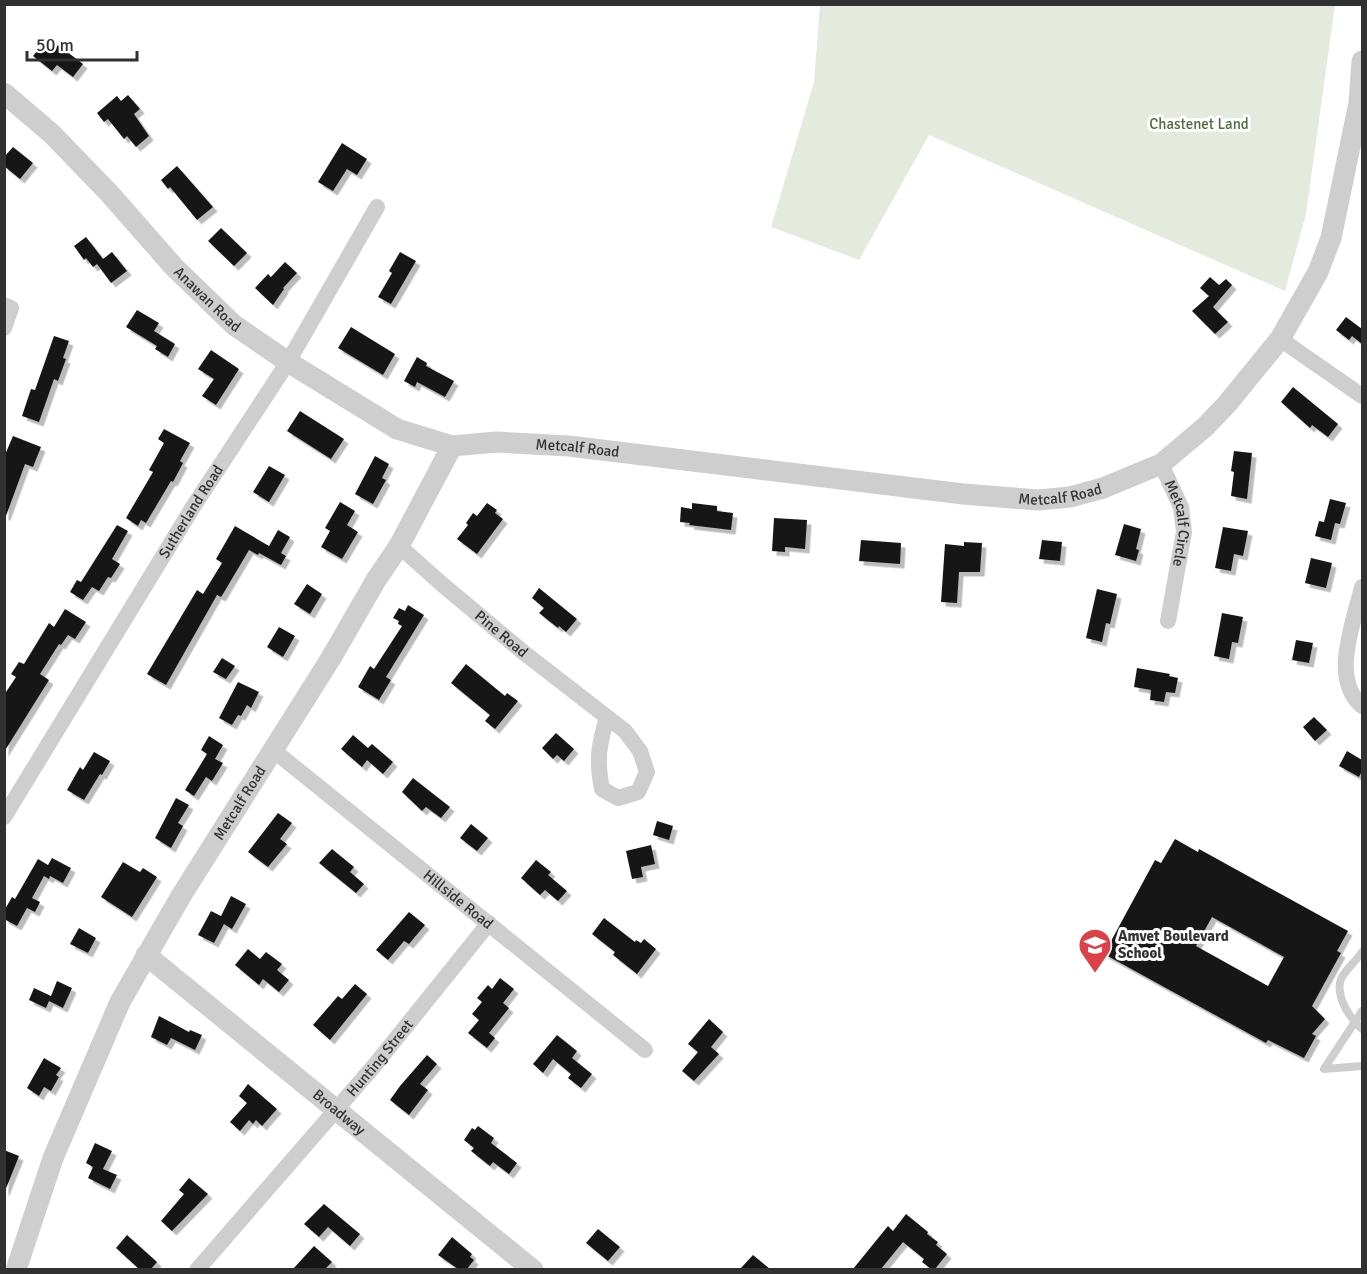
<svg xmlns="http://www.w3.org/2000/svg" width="1367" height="1274" font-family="Signika,sans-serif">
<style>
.green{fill:#e4eadd}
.building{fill:#181818;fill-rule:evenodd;filter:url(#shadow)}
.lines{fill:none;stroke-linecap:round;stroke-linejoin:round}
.service{stroke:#cecece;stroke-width:8}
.minor{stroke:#cecece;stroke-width:16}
.tertiary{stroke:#cecece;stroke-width:21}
.labels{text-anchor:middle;stroke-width:6;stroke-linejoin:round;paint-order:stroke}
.park-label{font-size:15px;fill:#536a41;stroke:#fff}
.street-label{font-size:15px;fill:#313131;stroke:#fff}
.poi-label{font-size:15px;font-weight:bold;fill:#313131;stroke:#fff;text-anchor:start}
</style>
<defs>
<filter id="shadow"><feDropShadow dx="4.5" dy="4.5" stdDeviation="0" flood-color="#0004"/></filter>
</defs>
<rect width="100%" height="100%" fill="#fff"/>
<path class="green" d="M820,5H1335L1306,214L1285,291L929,135L859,260L771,227L814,82Z"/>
<path class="building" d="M45,41L55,49L58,45L83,64L73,77L57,65L52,71L33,56Z
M128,95L140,109L134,114L149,136L136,147L127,136L124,139L108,119L104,122L97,113L117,96L121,101Z
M342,143L367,159L357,175L347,169L333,191L318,182Z
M13,147L33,163L20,179L4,166V157Z
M177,166L213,207L197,220L170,187L168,189L161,180Z
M221,228L247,253L234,266L208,241Z
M86,237L103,259L112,252L127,271L111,283L97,264L93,267L86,258L84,260L74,246Z
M400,252L416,261L391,304L378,297L392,273L389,271Z
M285,262L297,273L283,288L284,289L273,305L255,288L268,274L271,277Z
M1210,277L1219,285L1226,279L1232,285L1213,307L1228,322L1215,334L1192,311L1209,296L1200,288Z
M137,310L159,323L154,331L175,344L168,357L155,349L157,346L126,327Z
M1346,317L1362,329V344L1352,336L1349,340L1336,330Z
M351,327L395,354L383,375L338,348Z
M54,336L69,341L63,358L66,359L58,381L54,379L39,422L22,416L31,389L35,390Z
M211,350L239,369L216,405L202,396L214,379L198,369Z
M417,357L427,363L426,366L454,381L445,397L417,382L415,387L404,381Z
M1293,387L1338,424L1328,437L1312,425L1310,428L1281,402Z
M300,411L344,439L331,459L287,431Z
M164,429L190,443L180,461L183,463L173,482L171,481L146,523L141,520L138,526L126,518L153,472L149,470L164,443L158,439Z
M13,436L41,447L33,467L25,464L6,516H4V457Z
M1234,451L1252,453L1247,499L1231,496L1234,472L1231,471Z
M375,456L389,464L382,478L386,480L373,504L355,494Z
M269,466L285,475L269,502L253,492Z
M1330,499L1346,503L1340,524L1335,523L1331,540L1315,536L1319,521L1324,522Z
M340,502L355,511L347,525L358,532L342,559L321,547L330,531L325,528Z
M487,503L497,510L495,513L503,519L477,554L457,539L468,525L466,523L473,513L477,516Z
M692,503L717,506V511L733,513L731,530L689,525L690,523L680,522L681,507L692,509Z
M774,518L807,520L805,549L785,547V552L772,551Z
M1124,524L1141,529L1136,549L1139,550L1136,561L1115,555Z
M117,525L128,531L112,559L120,564L111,578L108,577L99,591L92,587L83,600L70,592L77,580L81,582Z
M235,526L269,546L278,530L290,537L281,553L286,556L281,565L259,553L258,555L249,550L223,594L221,597L217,595L166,685L147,674L197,590L203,594L222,563L216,559Z
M1223,527L1248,531L1243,556L1234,554L1231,571L1215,568Z
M861,540L901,543L900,564L859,561Z
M1042,540L1062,542L1060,561L1039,559Z
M964,542L982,543L980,572H959L957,603L941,602L945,544L964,546Z
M1311,558L1332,563L1326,588L1305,583Z
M307,584L322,594L310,614L294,604Z
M539,588L577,619L566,632L559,626L558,628L539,613L544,608L532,598Z
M1097,589L1117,594L1110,624L1106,623L1102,642L1086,638Z
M408,605L424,615L386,677L391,680L379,700L358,687L370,666L374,669L402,626L398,624L399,621L393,618L399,608L405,611Z
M65,609L86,622L75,639L68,635L61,645L59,644L40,674L49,680L4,752V695L16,677L11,674L19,662L24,664L49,623L54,627Z
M1222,613L1243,617L1238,643L1232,642L1229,659L1214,656Z
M279,627L295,636L283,657L267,647Z
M1296,640L1313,643L1309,663L1292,660Z
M222,658L235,666L226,679L213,672Z
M466,664L505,696L507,693L518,701L495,729L485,721L490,715L451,683Z
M1137,668L1170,674L1169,676L1178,678L1175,693L1166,692L1164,702L1150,700L1151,690L1134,687Z
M238,682L259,692L251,708L247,705L241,716L238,715L232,725L219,718Z
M1314,717L1327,730L1315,741L1303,727Z
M556,733L574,749L564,761L557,755L553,759L542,748Z
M353,735L368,748L372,744L393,762L383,774L367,760L362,767L341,749Z
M209,736L223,745L215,759L223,763L212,781L206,777L194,796L185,790L207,754L201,750Z
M1347,751L1362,760V771L1359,777L1339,766Z
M94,752L110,761L102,775L100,774L84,800L67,790L80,767L83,770Z
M413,778L450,807L441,818L426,807L422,811L402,792Z
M176,798L189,805L178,823L183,826L171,848L155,838Z
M278,813L292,823L280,839L287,844L268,867L248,852Z
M657,821L673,826L669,840L653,835Z
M471,824L488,838L477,851L460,838Z
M1175,839L1198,852L1199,849L1348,931L1337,951L1341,953L1312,1006L1325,1019L1312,1034L1316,1036L1304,1058L1268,1040L1266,1043L1104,954L1155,860L1161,863ZM1212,917L1284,957L1268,986L1196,946Z
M651,845L655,864L641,867L643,877L632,879L626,851Z
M332,849L354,867L350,872L364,884L356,893L319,863Z
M52,858L71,868L63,883L50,876L49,879L44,876L32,898L40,902L35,912L27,908L17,926L4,919V911L12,897L15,899L38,859L48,865Z
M536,860L551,872L548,875L567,891L558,901L545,890L540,895L521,878Z
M123,862L140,872L143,868L157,877L132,917L101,897Z
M231,896L246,904L232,929L224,924L214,943L198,935L211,911L221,916Z
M409,912L425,925L409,944L404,941L388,960L376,950Z
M604,918L635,942L636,940L641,943L644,939L656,949L637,974L613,955L615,952L592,934Z
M79,928L96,938L88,953L70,944Z
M248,949L260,959L266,952L282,964L277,970L289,980L279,992L263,979L259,985L235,965Z
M500,978L514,989L503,1003L509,1008L489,1033L495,1038L487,1048L468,1033L479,1020L472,1014L482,1002L477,998L488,985L492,989Z
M57,981L72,988L63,1008L49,1001L46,1008L29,1000L34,988L51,996Z
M355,984L367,994L330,1040L313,1025L338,996L342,999Z
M159,1016L189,1032L190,1030L202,1035L195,1050L171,1038L167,1045L151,1037Z
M709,1019L723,1032L711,1047L719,1054L694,1081L682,1071L698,1052L688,1044Z
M557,1035L577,1051L572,1058L592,1074L581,1088L568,1078L571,1074L553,1059L543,1073L533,1064Z
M427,1055L437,1064L420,1084L428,1090L409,1115L390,1100L400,1086Z
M44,1058L61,1068L56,1075L59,1077L51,1091L44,1087L39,1096L27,1088Z
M248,1084L277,1109L262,1126L256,1120L253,1124L249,1120L240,1131L230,1122L247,1103L239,1096Z
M478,1126L494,1138L491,1143L517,1163L509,1174L493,1162L490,1166L471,1151L474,1148L464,1140L472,1128L475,1130Z
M95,1143L112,1151L103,1169L117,1175L110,1189L88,1178L93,1167L86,1163Z
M4,1150L19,1156L5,1191H4Z
M189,1178L208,1194L172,1231L161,1221L184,1194L179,1190Z
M324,1204L360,1234L350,1246L328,1227L319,1237L304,1224Z
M906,1214L928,1232L927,1234L938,1242L936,1245L947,1254L935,1269H931L922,1262L924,1259L903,1242L881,1269H853L888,1226L893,1231Z
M598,1229L620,1247L608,1261L586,1243Z
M127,1235L157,1262L151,1269H139L116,1248Z
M452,1237L472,1254L470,1257L474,1260L467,1269H458L438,1255Z
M314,1246L332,1262L325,1269H293Z
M753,1255L770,1269H740Z"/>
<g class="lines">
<path class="service" d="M1362,952C1357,960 1345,970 1341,979C1335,996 1350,1019 1362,1029
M1362,1011L1324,1069L1362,1066"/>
<g class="minor">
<path d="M4,305L11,308L4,328"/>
<path d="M1280,339L1362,396"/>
<path id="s1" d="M1161,464L1181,507L1184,532L1168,621"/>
<path id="s2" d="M399,546L443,585L523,652L625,731L640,751L647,772L638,792L618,798L602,789C596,760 599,745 607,717"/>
<path d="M1362,587C1354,622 1330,679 1362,706"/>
<path id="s3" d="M273,750L645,1050"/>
<path id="s4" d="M4,817L193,507L288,362L377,207"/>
<path id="s5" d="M197,1270L374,1066L489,923"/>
</g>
<g class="tertiary">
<path id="s6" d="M4,93L52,134L109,193L174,267L234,325L288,362L397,429L452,446L496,442L569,446L963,494L1038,500L1070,497L1103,488L1161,464L1205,427L1227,404L1280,339L1318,272L1331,238L1359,103L1362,61"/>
<path id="s7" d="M146,955L533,1270"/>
<path id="s8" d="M16,1270L53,1158L120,1002L181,896L331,658L376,580L399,546L452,446"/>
</g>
</g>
<defs>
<g id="school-pin" transform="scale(1.725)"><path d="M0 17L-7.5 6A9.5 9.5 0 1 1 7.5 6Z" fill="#da4148" stroke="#fff"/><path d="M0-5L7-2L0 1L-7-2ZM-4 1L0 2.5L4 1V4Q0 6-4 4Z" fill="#fff"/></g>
</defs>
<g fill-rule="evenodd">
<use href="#school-pin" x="1095" y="945"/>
</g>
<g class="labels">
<g class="park-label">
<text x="1199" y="129">Chastenet Land</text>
</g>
<g class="street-label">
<text dy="5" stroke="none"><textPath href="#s6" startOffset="290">Anawan Road</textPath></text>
<text dy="5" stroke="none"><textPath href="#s6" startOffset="704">Metcalf Road</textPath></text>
<text dy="5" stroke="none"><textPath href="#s6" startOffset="1190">Metcalf Road</textPath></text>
<text dy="5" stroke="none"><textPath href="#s4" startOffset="358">Sutherland Road</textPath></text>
<text dy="5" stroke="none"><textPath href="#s1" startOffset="63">Metcalf Circle</textPath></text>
<text dy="5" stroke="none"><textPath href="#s2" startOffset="135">Pine Road</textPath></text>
<text dy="5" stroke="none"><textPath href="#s8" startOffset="520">Metcalf Road</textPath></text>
<text dy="5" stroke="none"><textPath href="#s3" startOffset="238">Hillside Road</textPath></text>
<text dy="5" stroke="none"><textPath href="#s5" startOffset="280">Hunting Street</textPath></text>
<text dy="5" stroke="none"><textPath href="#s7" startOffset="249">Broadway</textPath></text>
</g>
<g class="poi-label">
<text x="1118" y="941">Amvet Boulevard<tspan x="1118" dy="17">School</tspan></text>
</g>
</g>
<rect width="1367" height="1274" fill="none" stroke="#313131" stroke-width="12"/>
<path d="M27 51v9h110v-9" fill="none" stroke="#313131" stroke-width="3"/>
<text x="36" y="51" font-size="18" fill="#313131" stroke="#ffffff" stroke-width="4.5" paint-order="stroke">50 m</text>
</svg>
